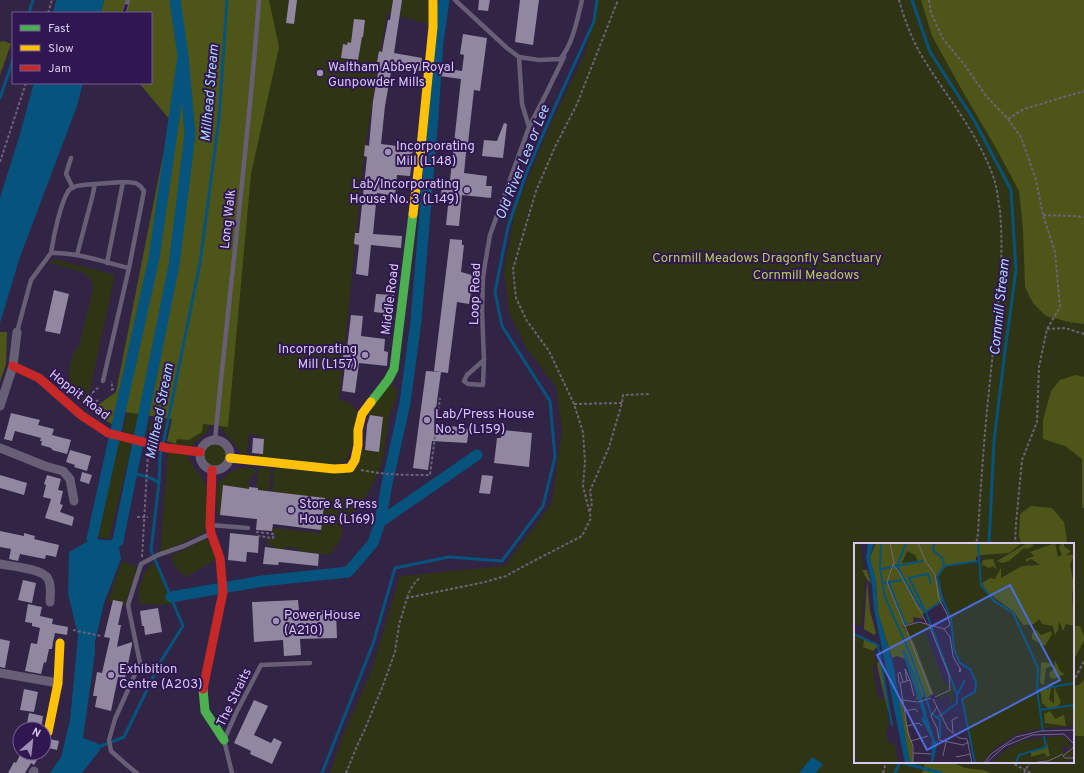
<svg xmlns="http://www.w3.org/2000/svg" width="1084" height="773" font-family="Overpass,sans-serif">
<style>
.green{fill:#2f3414;fill-rule:evenodd}
.forest{fill:#4d5618}
.water{fill:#06537d}
.lines{fill:none;stroke-linecap:round;stroke-linejoin:round}
.stream{stroke:#06537d;stroke-width:3}
.canal{stroke:#06537d;stroke-width:11}
.building{fill:#9187a1}
.path{stroke:#6b6279;stroke-width:2;stroke-dasharray:3 2;stroke-linecap:butt}
.lane{stroke:#685f76;stroke-width:4.5}
.street{stroke:#685f76;stroke-width:9}
.fast{stroke:#4caf50;stroke-width:9}
.slow{stroke:#ffc107;stroke-width:9}
.jam{stroke:#c62828;stroke-width:9}
.rail-casing{stroke:#696078;stroke-width:4.5}
.rail{stroke:#301752;stroke-width:3;stroke-dasharray:9;stroke-linecap:butt}
.poi-dot{fill:#9d90b4;stroke:#301752;stroke-width:1.5}
.labels{text-anchor:middle;stroke-width:4;stroke-linejoin:round;paint-order:stroke}
.poi-label{font-size:13px;fill:#d6caef;stroke:#301752;text-anchor:start}
.street-label{font-size:13px;fill:#d6caef;stroke:#301752}
.park-label{font-size:13px;fill:#b6ce50;stroke:#301752}
.water-label{font-size:14px;font-style:italic;fill:#add7f5;stroke:#301752}
.inset-river{fill:none;stroke:#06537d;stroke-width:2}
.inset-road{fill:none;stroke:#746689;stroke-width:1}
.view{fill:#4b6dde;fill-opacity:0.15;stroke:#4b6dde;stroke-width:2}
.inset-edge{fill:none;stroke:#d6caef;stroke-width:2}
</style>
<rect width="100%" height="100%" fill="#322445"/>
<path class="green" d="M264,0H429L428,24L403,17L387,13L365,148L339,400L351,403L358,415L354,441L346,461L332,466L259,457L261,436L249,434L246,458C240,454 238,448 234,443C229,437 223,432 219,425Z
M597,0H1084V773H330L343,736L372,669L400,576L505,566L552,503L562,429L556,387L527,349L509,313L504,272L515,210L548,130L586,51ZM855,544H1073V762H855Z
M54,259L115,275L86,408L79,399L69,383V367L74,352L79,346L93,289L91,279L82,272L50,263Z
M175,376L163,433L159,442L145,439L162,389Z
M387,384L396,387L397,395L389,418L384,454L380,470L367,495L342,527V537L330,555L298,551V548L285,547L284,550L276,549V547L269,546V541H265V539H275V534L272,533L273,528L320,533L321,530L272,492L274,468L344,473L362,442L364,450L379,452L383,417L364,415Z
M146,392L134,435L122,431L133,394Z
M203,424L211,426L205,434L191,446L170,444V442Z
M119,439L132,444L109,539L98,537Z
M202 455a13 13 0 1 1 26 0a13 13 0 1 1-26 0Z
M168,452L187,455L194,468L203,479L206,486V528L204,533L160,553Z
M251,467L254,469L255,473L252,478L248,480V483L250,484L249,489L223,485L220,515L218,514C217,506 215,495 217,486C219,480 229,473 235,470C240,468 246,467 251,467Z
M259,467L271,468L269,491L261,490L260,494H258L259,487H256Z
M203,540H208L217,559L186,577L176,568L171,556Z
M122,561L137,567L133,582L124,606L108,601Z
M154,562L173,605L139,604V589L145,572Z"/>
<path class="forest" d="M104,0H269L279,47L251,174L228,427L203,424L202,432L189,440L177,439L176,444L167,441L172,419L118,411L114,425L102,419L91,410L116,392L170,120L139,83H151V13H101Z
M921,0H1084V324L1069,322L1046,316L1033,303L1025,287L1023,229L1019,191L996,148L963,92L932,36Z
M4,41L11,44L0,75V42Z
M0,332H7L6,364L0,382Z
M1075,375L1084,377V508H1082V459L1065,446L1043,439V420L1051,391L1060,380Z
M1031,506L1052,508L1064,522L1067,540L1066,544H1022L1019,537L1020,514Z
M1073,626H1080L1084,636V640L1076,656H1073Z
M1084,680V736H1073V686L1079,685Z
M925,762H952L965,768L983,770L991,773H922Z"/>
<path class="water" d="M56,0H104L101,13H53Z
M34,83H83L77,106L20,257L0,323V198L19,137Z
M92,539L118,541L121,559L104,603L95,642V653L83,738L99,744L100,750L82,773H50L61,757L70,720L75,668L78,635L68,594L69,552Z
M812,757L823,764L816,773H799Z"/>
<g class="lines">
<path class="stream" d="M912,0L930,52L974,120L1011,190L1016,270L1005,351L994,441L989,544
M29,13L33,0
M0,98L13,60
M163,445L200,263L219,119L227,0
M132,474C142,475 150,476 159,483
M96,748L124,737L161,661L183,626L151,550L159,483L160,459L161,450
M900,762L941,773
M322,773L373,644L395,568L449,557L502,561L543,506L555,457L550,401L502,326L495,292L508,227L526,174L554,109L594,21L597,0
M895,773L900,762"/>
<path class="canal" d="M380,522L477,455
M97,551L92,539L154,258L183,56
M107,551L118,541L174,265L190,134L183,56L175,0
M171,597L262,581L348,572L373,543L380,522L387,484L405,403L416,321L433,116L438,42L444,0"/>
</g>
<path class="building" d="M289,0H297L294,24L286,23Z
M393,0H402L394,53L422,58L421,71L392,66L385,106L381,144L413,148L412,160L410,176L397,175L395,196L377,193L373,234L402,236L401,248L371,245L368,276L356,274L359,245L354,244L355,233H359L367,157L364,156L365,145L369,146L373,101L380,62H377L379,51L382,52L388,20H390Z
M479,0H490L488,11L478,10Z
M520,0H539L533,45L515,42Z
M354,19L365,20L363,37H362L358,60L341,58L343,44L347,45L348,42L351,43Z
M463,34L487,38L480,91L474,90L468,143H467L464,173L487,176L486,186H492L491,198L462,195L459,226L446,225L449,196L441,195L443,180H450L461,79L440,76L441,68L462,71L464,55L460,54Z
M504,123L507,124L503,158L482,156L484,140L497,141Z
M450,239L462,240V245H464L461,272L475,276L472,287L469,304L457,302L448,373L434,371Z
M54,290L69,294L60,334L45,331Z
M376,294L394,295L390,314L374,312Z
M351,315L363,316L361,336L385,339L384,351L388,352L387,366L359,363L355,393L342,391L346,358L343,357L344,348H347Z
M426,371L441,372L434,423L469,429L467,443L432,441L428,470L413,468Z
M11,413L40,420L38,425L54,429L52,435L71,440L67,454L52,450V449L51,448L41,445L42,441H40L41,438L15,431L12,441L4,439Z
M370,415L383,417L379,452L365,450L367,425Z
M502,430L532,433L529,467L494,463L497,438H501Z
M253,438L264,439L263,454L252,453Z
M70,450L91,456L87,471L74,467L75,465L66,462Z
M82,472L92,475L89,484L80,481Z
M0,475L27,483L24,495L0,488Z
M47,475L61,479L58,490L63,491L60,504L63,505L60,512L74,517L72,526L45,518L51,499L43,497L46,485L44,484Z
M482,475L493,476L490,494L479,493Z
M223,485L249,489V487L258,488V490L325,498L321,530L273,524L272,531L256,530L257,519L220,515Z
M0,531L24,536V533L35,536L34,539L59,545L56,557L46,555L45,559L20,554L18,561L9,559L11,549L0,547Z
M230,533L259,536L258,553L247,552L246,562L228,560Z
M265,547L319,554L318,566L279,562L278,565L263,564Z
M23,580L36,583L32,603L18,600Z
M113,600L123,602L118,625H121L117,647L132,642V645L125,678L118,677L111,711L95,707L97,696H93L97,672L102,673L110,638L104,637Z
M298,600L299,611L336,610L337,638L300,639L301,655L284,656L283,640L254,642L252,602Z
M28,604L42,607L40,616L53,619L52,624L68,627L67,635L55,633L53,642L52,649H49L46,663L44,662L41,674L25,671L31,643L37,644L40,628L32,626V623L25,622Z
M158,608L162,632L145,635L144,626H142L140,611Z
M0,639L10,641L5,668L0,667Z
M24,689L38,692L34,712L20,710Z
M254,700L268,706L254,735L271,743L274,738L282,742L272,764L250,754L251,751L234,743Z
M29,713L43,716L41,729H26Z
M44,738L59,741L57,750L44,747Z
M21,753H41L34,765L31,763L25,773H8L14,762L16,763Z"/>
<g class="lines">
<path class="path" d="M899,0C904,18 911,37 920,53C944,94 977,131 993,176C997,187 998,199 1000,211C1005,265 996,318 991,371C985,426 981,480 978,534L976,544
M929,0L931,13L943,39L964,64L986,96L1008,119L1021,137L1036,180L1043,215L1055,252L1060,307L1047,329L1039,367L1037,422L1022,460L1016,523L1015,544
M48,13L52,0
M1008,119L1024,109L1084,91
M0,162L26,83
M1043,215L1072,216L1084,217
M1047,329L1065,328L1084,334
M111,390L113,389L111,381
M574,404L622,403
M88,407L91,394L99,387
M88,408L98,400
M361,470C385,475 405,475 430,475L440,398
M590,511L592,503L590,491L609,447L622,403L623,395L649,394
M137,517H148
M256,532L274,534L273,538L258,536
M142,557L148,453
M407,598C410,590 413,583 420,578
M73,630L101,636
M1073,682L1084,661
M1010,762L1031,773
M346,773L357,746L364,731L382,688L395,652L399,625L407,598L485,582L506,576L526,565L582,536L591,518L583,486L585,462L583,432L574,404L549,351L527,321L516,298L513,269L536,191L555,147L577,104L618,0
M883,773L886,762
M1024,773L1030,762"/>
<path class="lane" d="M455,0L507,48L519,57L522,104L529,127L490,235L485,264L483,278L482,311L484,360L483,385L468,384L464,381L467,375L484,360
M519,57L539,60L560,59C572,47 578,17 582,0
M529,127L545,96L564,57
M71,158L66,174L73,188
M95,184L123,182
M51,253C53,239 61,199 70,189C76,184 88,185 95,184L92,198L77,255
M107,263L123,182C133,183 138,181 144,191L129,268
M17,332L31,280L51,253C77,252 103,262 129,268L103,381
M215,440C229,293 248,147 259,0
M210,525L248,528
M137,773L128,766L111,751L109,740L115,719L140,663L128,605L141,564L158,555L184,546L210,534
M232,773L224,740L236,713L261,665L310,663"/>
<path class="street" d="M0,406L13,366L17,332
M200 455a15 15 0 1 1 30 0a15 15 0 1 1-30 0Z
M0,448L45,466L63,471L70,479L74,501
M0,564C11,566 44,569 48,579C52,586 50,594 50,602
M0,673L58,683
M33,773L34,771"/>
<path class="fast" d="M371,402L388,380L394,369L413,214
M203,689L205,711L224,740"/>
<path class="slow" d="M413,214L421,147L433,27V0
M230,458L334,469L350,468L355,460L358,445V430L362,414L371,402
M48,732L58,683L60,643"/>
<path class="jam" d="M13,366L39,378L81,415L108,433L167,448L200,452
M203,689L223,592L220,558L211,533L210,525L212,470"/>
<g class="rail-casing">
<path id="rail" d="M124,13L128,0"/>
</g>
<use href="#rail" class="rail"/>
</g>
<g class="poi-dot">
<circle cx="320" cy="73" r="4"/>
<circle cx="388" cy="152" r="4"/>
<circle cx="467" cy="190" r="4"/>
<circle cx="365" cy="355" r="4"/>
<circle cx="427" cy="420" r="4"/>
<circle cx="291" cy="510" r="4"/>
<circle cx="276" cy="621" r="4"/>
<circle cx="111" cy="675" r="4"/>
</g>
<g class="labels">
<g class="poi-label">
<text x="328" y="71">Waltham Abbey Royal<tspan x="328" dy="15">Gunpowder Mills</tspan></text>
<text x="396" y="150">Incorporating<tspan x="396" dy="15">Mill (L148)</tspan></text>
<text x="459" y="188" text-anchor="end">Lab/Incorporating<tspan x="459" dy="15">House No. 3 (L149)</tspan></text>
<text x="357" y="353" text-anchor="end">Incorporating<tspan x="357" dy="15">Mill (L157)</tspan></text>
<text x="435" y="418">Lab/Press House<tspan x="435" dy="15">No. 5 (L159)</tspan></text>
<text x="299" y="508">Store &amp; Press<tspan x="299" dy="15">House (L169)</tspan></text>
<text x="284" y="619">Power House<tspan x="284" dy="15">(A210)</tspan></text>
<text x="119" y="673">Exhibition<tspan x="119" dy="15">Centre (A203)</tspan></text>
</g>
<g class="street-label">
<text transform="translate(227 219) rotate(-84)" y="5">Long Walk</text>
<text transform="translate(474 294) rotate(-88)" y="5">Loop Road</text>
<text transform="translate(389 299) rotate(-83)" y="5">Middle Road</text>
<text transform="translate(80 394) rotate(38)" y="5">Hoppit Road</text>
<text transform="translate(233 697) rotate(-64)" y="5">The Straits</text>
</g>
<g class="park-label">
<text x="767" y="262">Cornmill Meadows Dragonfly Sanctuary</text>
<text x="806" y="279">Cornmill Meadows</text>
</g>
<g class="water-label">
<text transform="translate(209 93) rotate(-85)" y="5">Millhead Stream</text>
<text transform="translate(522 162) rotate(-68)" y="5">Old River Lea or Lee</text>
<text transform="translate(999 307) rotate(-84)" y="5">Cornmill Stream</text>
<text transform="translate(159 411) rotate(-79)" y="5">Millhead Stream</text>
</g>
</g>
<g transform="translate(854 543)">
<rect width="220" height="220" fill="#322445"/>
<path d="M0,0H6L11,35L7,84L0,79ZM168,0H220V183L184,186L162,191L141,205L128,220H123L115,192L109,157L122,149L123,138L116,124L102,113L98,80L84,33L92,23L127,19V12L146,11ZM53,8L61,12L65,18L48,20ZM63,80L74,82L77,87L71,89L90,139L95,143V146L84,152L82,149L83,153L77,150L52,84ZM0,90L10,96L9,104L19,108L23,120L19,124L24,156L31,155L35,177L32,192L34,199L41,202L44,218L42,220H4L0,215ZM95,134L100,145L99,159L91,162L97,157L95,152L87,156L85,154L82,158L83,161L81,158L83,154L96,148V143H99L97,139L95,142ZM203,193L211,194L217,203L215,206L211,203L207,205L209,210L220,205V217L208,220H137L153,206L168,198Z" fill="#2f3414"/>
<path d="M22,0H168L155,10L127,12L122,14V19L92,23L84,34L90,58L67,72L69,76L59,74L60,79L49,83L60,100L79,150L73,155L71,153L61,157L63,153L51,116L43,113L38,115L24,70L22,38L17,21L16,14ZM53,8L61,12L64,18L48,20ZM173,0L181,2L173,6L170,5L155,18L148,20L143,18ZM201,0L204,14L208,12L205,5L207,0H210V3L217,8L212,12H220L216,22L220,42L218,51L220,83L212,81L209,88L205,78L204,87L201,92L199,83L188,81L185,76L180,81L169,82L160,69L133,49L128,40L136,35L141,36L147,25V35L168,23L186,22L177,16L172,19V16L180,13L176,9ZM139,16L143,27L139,23L135,25L129,22L127,25L129,17ZM8,27H13L17,40L13,37L16,68L22,90L20,92L10,86L13,37ZM182,87L187,92L197,88L198,91L191,103L178,96V90ZM10,96L22,101L23,104L19,108L9,104ZM27,117L35,167L34,168L24,127L23,120ZM201,117L206,128L211,131L200,136L196,134L195,130L200,126ZM187,119L198,120V123L192,125L190,142L186,140ZM198,143L195,156L200,161V143L207,159L203,165L195,166L188,160L186,145ZM44,153L47,157L58,202L59,220H56ZM196,168L201,176L210,172L212,183L191,180L190,171ZM193,200L196,213L185,216L193,213L190,210L177,214V209L190,206Z" fill="#4d5618" fill-rule="evenodd"/>
<path d="M14,0H20L16,14L22,38L24,70L39,120L56,220H51L20,66L18,42L12,15ZM72,171L81,198H84L79,220H77L78,196L67,176Z" fill="#06537d"/>
<path class="inset-river" d="M27,0L26,25L31,54L57,113L77,170L86,177V195M52,0L43,23L64,61L72,69L103,152V160L83,175M80,0L79,7L88,15L90,22M124,0L127,42L140,58L159,70L184,125L183,147L189,188M90,23L83,34L88,55L97,76L100,107L106,120L116,126L122,139L121,149L108,156L121,220M90,23L124,18M27,26L69,18M30,40L48,37M35,40L51,81L54,80M77,41L74,31L55,35L72,69L88,57M0,91L24,102L38,183M49,107L71,174M51,111L61,134L72,172M183,147L220,140M103,152L111,137M186,167L220,162M162,220L165,212L192,204L190,193"/>
<path class="inset-road" d="M36,0L40,19L33,39L51,84M64,0L72,19L81,31L85,56L93,71L96,82L90,86M39,22L45,29L73,81M75,82L95,132L96,147L81,154M53,138L51,126L56,137M45,140L44,131L46,129L49,139M78,152L51,83L65,79L90,86L96,94L99,113L102,119L106,125L107,128L105,129L106,125M79,156L94,186L105,195L113,196L118,220M48,157L64,159L77,155M83,164L77,173L83,185L85,197L109,202L115,199M50,168L61,166L64,169M53,183L65,180L68,183M99,189L98,177L104,174M57,198L74,193M220,204L209,213L211,215H220M59,210L77,211M89,213L92,199M102,214L117,211M184,219L194,218L209,211M59,220V203L54,190L46,140L56,137L60,153M130,220L137,211L162,194L187,188L220,187M132,220L151,203L178,192L210,191L220,201"/>
<path class="view" d="M156,42L206,137L73,207L23,112Z"/>
<rect width="220" height="220" class="inset-edge"/>
</g>
<rect x="12" y="12" width="140" height="72" fill="#301752" stroke="#725f91"/>
<rect x="20" y="25" width="20" height="6" fill="#4caf50" stroke="#725f91"/>
<text x="48" y="32" font-size="12" fill="#d6caef">Fast</text>
<rect x="20" y="45" width="20" height="6" fill="#ffc107" stroke="#725f91"/>
<text x="48" y="52" font-size="12" fill="#d6caef">Slow</text>
<rect x="20" y="65" width="20" height="6" fill="#c62828" stroke="#725f91"/>
<text x="48" y="72" font-size="12" fill="#d6caef">Jam</text>
<g transform="translate(32 741) rotate(28)"><circle r="19" fill="#301752" stroke="#725f91"/>
<path d="M0-3L7 15L0 10L-7 15Z" fill="#9d90b4"/>
<text y="-6" font-size="11" font-weight="bold" text-anchor="middle" fill="#d6caef">N</text>
</g>
</svg>
